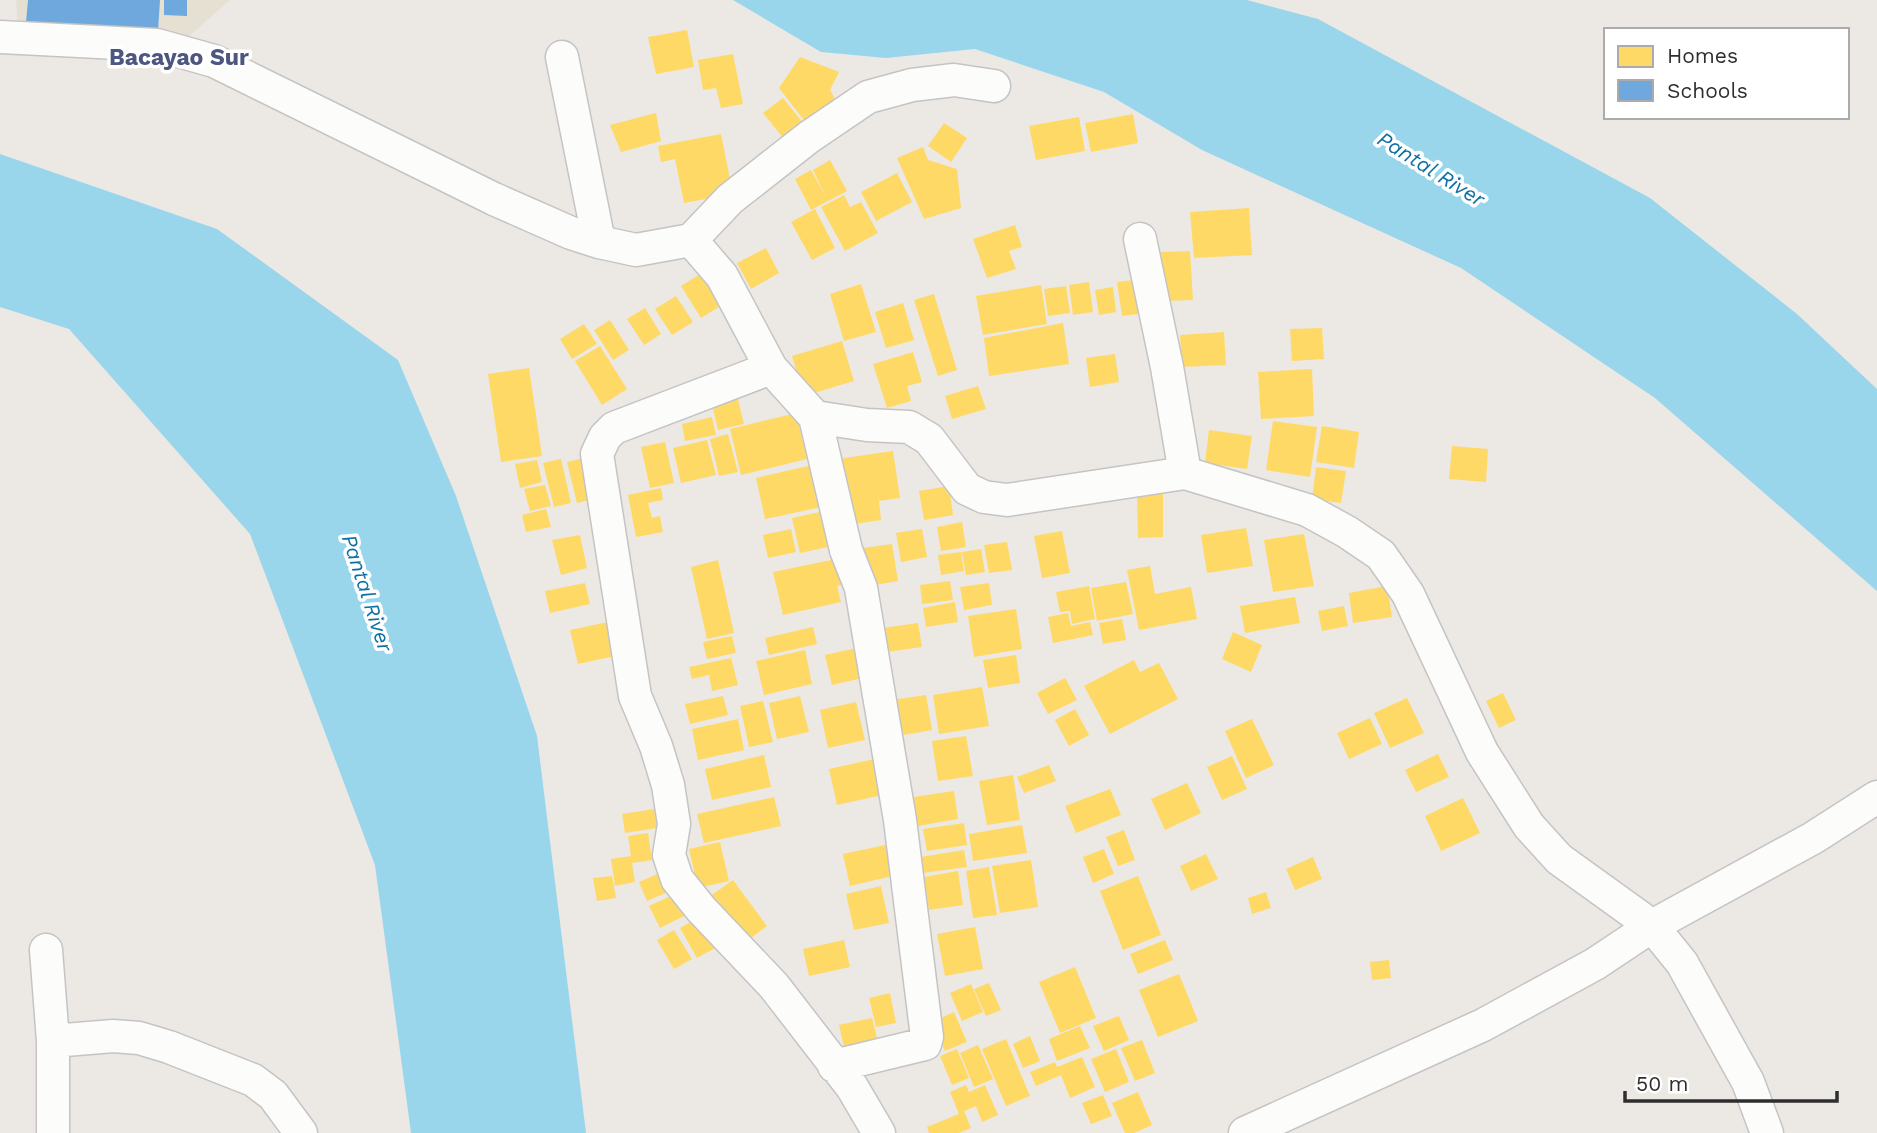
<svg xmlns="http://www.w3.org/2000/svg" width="1877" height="1133" font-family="'Work Sans',sans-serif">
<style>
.education{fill:#e6e0d3}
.water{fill:#99d6ec}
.homes{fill:#ffd966}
.schools{fill:#6fa8dc}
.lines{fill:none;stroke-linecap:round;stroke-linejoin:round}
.minor-casing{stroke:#c5c4c5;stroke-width:35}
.minor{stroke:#fcfcfb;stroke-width:32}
.labels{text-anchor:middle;stroke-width:7;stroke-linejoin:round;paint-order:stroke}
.water-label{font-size:21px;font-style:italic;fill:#0d6fa3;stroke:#fff}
.quarter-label{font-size:23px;font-weight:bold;fill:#4d5680;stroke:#fff}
</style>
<rect width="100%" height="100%" fill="#ece8e4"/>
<path class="education" d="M16,0H230L188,37L18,31Z"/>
<path class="water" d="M733,0H1247L1318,19L1650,198L1797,314L1877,389V591L1655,398L1461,268L1202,150L1104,92L975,49L886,58L821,52Z
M0,154L217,229L398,360L456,496L537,736L586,1133H411L375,865L250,534L69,329L0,307Z"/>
<path class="homes" d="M687,30L694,67L656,74L648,37Z
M733,54L743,104L721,108L716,88L703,90L698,60Z
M800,57L839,72L830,90L842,111L813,132L779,88Z
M783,98L807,128L787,143L763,113Z
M656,113L661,141L621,152L610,125Z
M1133,114L1138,143L1091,152L1085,123Z
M1079,117L1085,151L1036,160L1029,126Z
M944,123L967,138L951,162L928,146Z
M721,134L733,194L684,203L675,159L661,162L658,146Z
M923,147L928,160L957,169L961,208L924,219L897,158Z
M830,160L847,191L811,210L795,179L811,170L826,197L813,170Z
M897,173L912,202L876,221L861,192Z
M844,195L850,207L861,202L878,233L845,251L821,207Z
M1249,208L1252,255L1194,258L1190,212Z
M815,209L835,248L812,260L791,222Z
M1015,225L1022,247L1009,251L1016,269L987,278L973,239Z
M766,248L779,273L751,289L737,263Z
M1190,251L1193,300L1165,301L1161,252Z
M710,268L730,300L701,318L681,286Z
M1142,279L1147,313L1122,316L1117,282Z
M1089,282L1093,312L1073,315L1069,285Z
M861,284L876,332L844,341L830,294Z
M1041,285L1047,324L983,335L976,296Z
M1066,286L1070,313L1048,316L1044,289Z
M1113,287L1116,312L1099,315L1095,290Z
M934,294L957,370L938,376L914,300Z
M676,296L693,322L672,335L655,309Z
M903,303L914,340L886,348L875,312Z
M645,308L661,334L644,345L627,319Z
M610,320L629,350L613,360L594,330Z
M1063,323L1069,364L989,376L984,338Z
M584,324L597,344L572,359L560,339Z
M1322,328L1324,359L1292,361L1290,329Z
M1224,332L1226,365L1182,367L1180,335Z
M842,341L854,381L804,396L792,356Z
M600,346L627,389L602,405L575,361Z
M913,352L922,382L907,386L911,401L887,408L873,364Z
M1115,354L1119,382L1090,387L1086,358Z
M529,368L542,456L501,462L488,374Z
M1312,369L1314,416L1261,419L1258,372Z
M978,386L986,409L952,419L945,396Z
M737,395L744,424L718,430L711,401Z
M796,413L807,459L741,475L730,429Z
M712,417L716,435L685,441L682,424Z
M1273,421L1317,427L1310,477L1266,470Z
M1322,426L1359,432L1354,468L1316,462Z
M1209,430L1252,436L1247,469L1205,463Z
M728,434L738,472L719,476L710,439Z
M707,440L716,475L681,483L673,448Z
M665,442L674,483L650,488L641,447Z
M1452,446L1488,449L1486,482L1449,479Z
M893,451L900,498L879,501L881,520L848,525L837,459Z
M588,457L598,498L577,503L567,462Z
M561,459L571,503L554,507L543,463Z
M537,460L542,482L520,488L515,464Z
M821,463L822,507L765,519L756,478Z
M1316,467L1346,471L1341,503L1312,499Z
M545,485L551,506L530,511L524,489Z
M949,486L953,515L924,520L919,491Z
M661,488L663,500L648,503L652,518L660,516L663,532L636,537L628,495Z
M1163,493V537L1138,538L1137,494Z
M546,509L551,527L526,532L522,515Z
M829,510L837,545L800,553L792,518Z
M962,522L966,547L941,551L937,527Z
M1246,528L1253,566L1207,573L1201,535Z
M791,529L796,552L768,558L763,535Z
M922,529L927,557L901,562L896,533Z
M1062,531L1070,573L1042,578L1034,536Z
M1304,534L1314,586L1273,592L1264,540Z
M580,535L587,568L561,575L552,540Z
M1007,542L1012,570L989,573L984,545Z
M892,544L898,581L869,586L863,548Z
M981,549L985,572L966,575L962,552Z
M961,552L964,571L941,575L938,555Z
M841,558L847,584L837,586L841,602L783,615L773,572Z
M718,560L734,633L707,639L691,567Z
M1150,566L1155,594L1191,587L1197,619L1139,630L1127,570Z
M950,581L953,600L922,604L920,585Z
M1126,582L1133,614L1097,621L1091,588Z
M585,583L590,604L550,613L545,591Z
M989,583L992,605L964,610L960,587Z
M1089,586L1095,619L1072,624L1070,611L1060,612L1056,592Z
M1387,586L1392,617L1353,623L1349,593Z
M1295,597L1300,623L1245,633L1240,606Z
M955,602L958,622L926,627L923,608Z
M1344,606L1348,626L1322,631L1318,611Z
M1016,609L1022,649L974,657L968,616Z
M1068,613L1071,626L1090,622L1093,635L1053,643L1048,617Z
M1122,619L1126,640L1103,644L1099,623Z
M612,621L620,655L578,664L570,630Z
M918,623L922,647L887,652L883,628Z
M813,627L817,644L769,655L765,638Z
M1233,632L1262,645L1251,672L1222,659Z
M732,636L736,653L707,659L703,642Z
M861,647L867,677L832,685L825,655Z
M805,650L812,684L764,695L756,661Z
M1016,655L1020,683L988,688L983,660Z
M731,658L738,685L712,691L709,675L692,679L689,667Z
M1134,660L1140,672L1159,663L1178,699L1110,734L1084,686Z
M1065,678L1077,700L1048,714L1037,693Z
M982,687L989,726L939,734L933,695Z
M1503,693L1516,720L1499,728L1486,701Z
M926,695L932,730L898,736L892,700Z
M723,696L728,715L690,724L685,704Z
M800,696L809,732L777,739L769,703Z
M1407,698L1424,733L1390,748L1374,713Z
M763,701L773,742L749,747L740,706Z
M856,702L865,740L828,748L820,710Z
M1075,709L1089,735L1069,746L1055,720Z
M1370,718L1382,744L1349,759L1337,733Z
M738,719L744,750L698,760L692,729Z
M1252,719L1274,765L1246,778L1225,731Z
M966,736L973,776L938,781L932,741Z
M1438,754L1449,777L1416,792L1405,770Z
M764,755L771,787L712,800L705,769Z
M1232,756L1247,789L1222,800L1207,767Z
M879,758L887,794L837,805L829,769Z
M1049,765L1056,781L1024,793L1017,777Z
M1013,775L1020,820L987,825L979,781Z
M1187,783L1201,813L1165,830L1151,799Z
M1110,789L1121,815L1076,833L1065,806Z
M954,791L958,819L912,827L907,798Z
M774,797L781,826L704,843L697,814Z
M1463,798L1480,833L1441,851L1425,816Z
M654,809L657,828L625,833L622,814Z
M964,823L967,845L927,851L923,829Z
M1022,825L1027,853L973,861L969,834Z
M1124,830L1135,860L1118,866L1106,837Z
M648,833L652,860L632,863L635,882L615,886L611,859L631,856L628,836Z
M720,842L729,881L698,888L689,849Z
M890,844L897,875L850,886L843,854Z
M1104,849L1114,874L1093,883L1083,857Z
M964,850L967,867L923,873L920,857Z
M1206,854L1218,879L1191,891L1180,866Z
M1313,857L1322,879L1295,890L1286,869Z
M1031,860L1038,907L1000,913L992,866Z
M989,867L997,915L973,918L966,871Z
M664,871L672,890L647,901L639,882Z
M958,871L963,905L929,910L924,877Z
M612,876L616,898L597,901L593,878Z
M1138,876L1161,935L1123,950L1100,891Z
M733,880L767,926L740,946L706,899Z
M881,886L889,923L854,930L846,894Z
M1266,892L1271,908L1252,914L1248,898Z
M677,893L688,914L660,928L649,906Z
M701,916L719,946L697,958L680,928Z
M975,927L983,969L945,976L937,934Z
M674,930L692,959L674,969L657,940Z
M844,940L850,967L809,976L803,949Z
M1165,940L1173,960L1138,974L1130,954Z
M1389,960L1391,978L1372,980L1370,962Z
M1075,967L1096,1018L1060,1033L1039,982Z
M1179,974L1198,1021L1158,1037L1139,990Z
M989,983L1001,1010L986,1016L974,989Z
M971,984L983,1012L962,1021L950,993Z
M890,993L896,1023L876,1027L869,998Z
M954,1012L967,1042L945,1051L932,1022Z
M1119,1016L1129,1040L1104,1051L1093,1026Z
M872,1018L880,1049L846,1056L839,1025Z
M1080,1026L1090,1048L1057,1061L1049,1039Z
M1030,1036L1040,1061L1023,1068L1013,1044Z
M1006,1039L1030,1096L1006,1106L982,1049Z
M1142,1040L1155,1073L1135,1081L1121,1048Z
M978,1045L993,1079L974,1087L960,1053Z
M957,1049L969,1078L952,1085L940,1056Z
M1116,1049L1129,1082L1105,1092L1091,1059Z
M1082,1057L1095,1087L1070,1098L1061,1075L1036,1086L1030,1072L1055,1062L1057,1067Z
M966,1085L969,1092L985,1085L998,1115L982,1122L976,1106L964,1111L971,1128L959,1133H929L927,1127L959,1114L950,1092Z
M1138,1092L1152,1125L1134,1133H1125L1112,1103Z
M1103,1095L1112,1116L1091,1124L1082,1103Z"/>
<path class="schools" d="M28,0H160L158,31L26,22Z
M164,0H187V16L164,15Z"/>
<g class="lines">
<g class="minor-casing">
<path id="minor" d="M0,37L157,45L214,61L494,199L571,233L599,242L636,250L691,240L730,199L809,137L868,97L912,85L954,80L994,86
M562,57L599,242
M1140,239L1167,367L1185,473
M691,240L722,276L771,368L815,417L846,550L861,588L900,820L927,1037L925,1044L834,1066
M771,368L614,428L605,437L597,454L635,696L656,746L668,785L674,824L669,855L677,879L701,909L774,986L852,1087L879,1133
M815,417L867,425L909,427L929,439L967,489L984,497L1007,500L1185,473L1307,510L1347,532L1381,555L1408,594L1482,752L1529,826L1559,859L1652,926L1682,963L1748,1082L1767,1133
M46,950L53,1041V1133
M53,1041L113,1036L139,1038L169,1047L253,1080L273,1095L301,1133
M1245,1133L1483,1025L1595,964L1652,926L1813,838L1877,797"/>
</g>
<use href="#minor" class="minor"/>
</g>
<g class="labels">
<g class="water-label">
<text transform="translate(1431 169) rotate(32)" y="7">Pantal River</text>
<text transform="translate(367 593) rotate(72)" y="7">Pantal River</text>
</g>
<g class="quarter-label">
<text x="179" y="65">Bacayao Sur</text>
</g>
</g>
<rect x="1604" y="28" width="245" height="91" fill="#ffffff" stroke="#ababab" stroke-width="2"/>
<rect x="1618" y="46" width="35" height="21" fill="#ffd966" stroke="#ababab" stroke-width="2"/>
<text x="1667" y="63" font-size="21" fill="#2e2e2e">Homes</text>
<rect x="1618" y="80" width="35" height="21" fill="#6fa8dc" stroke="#ababab" stroke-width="2"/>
<text x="1667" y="98" font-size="21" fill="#2e2e2e">Schools</text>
<path d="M1625 1091v10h212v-10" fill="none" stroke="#2e2e2e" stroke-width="3.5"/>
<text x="1636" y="1091" font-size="21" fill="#2e2e2e" stroke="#ffffff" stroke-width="5" paint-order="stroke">50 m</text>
</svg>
